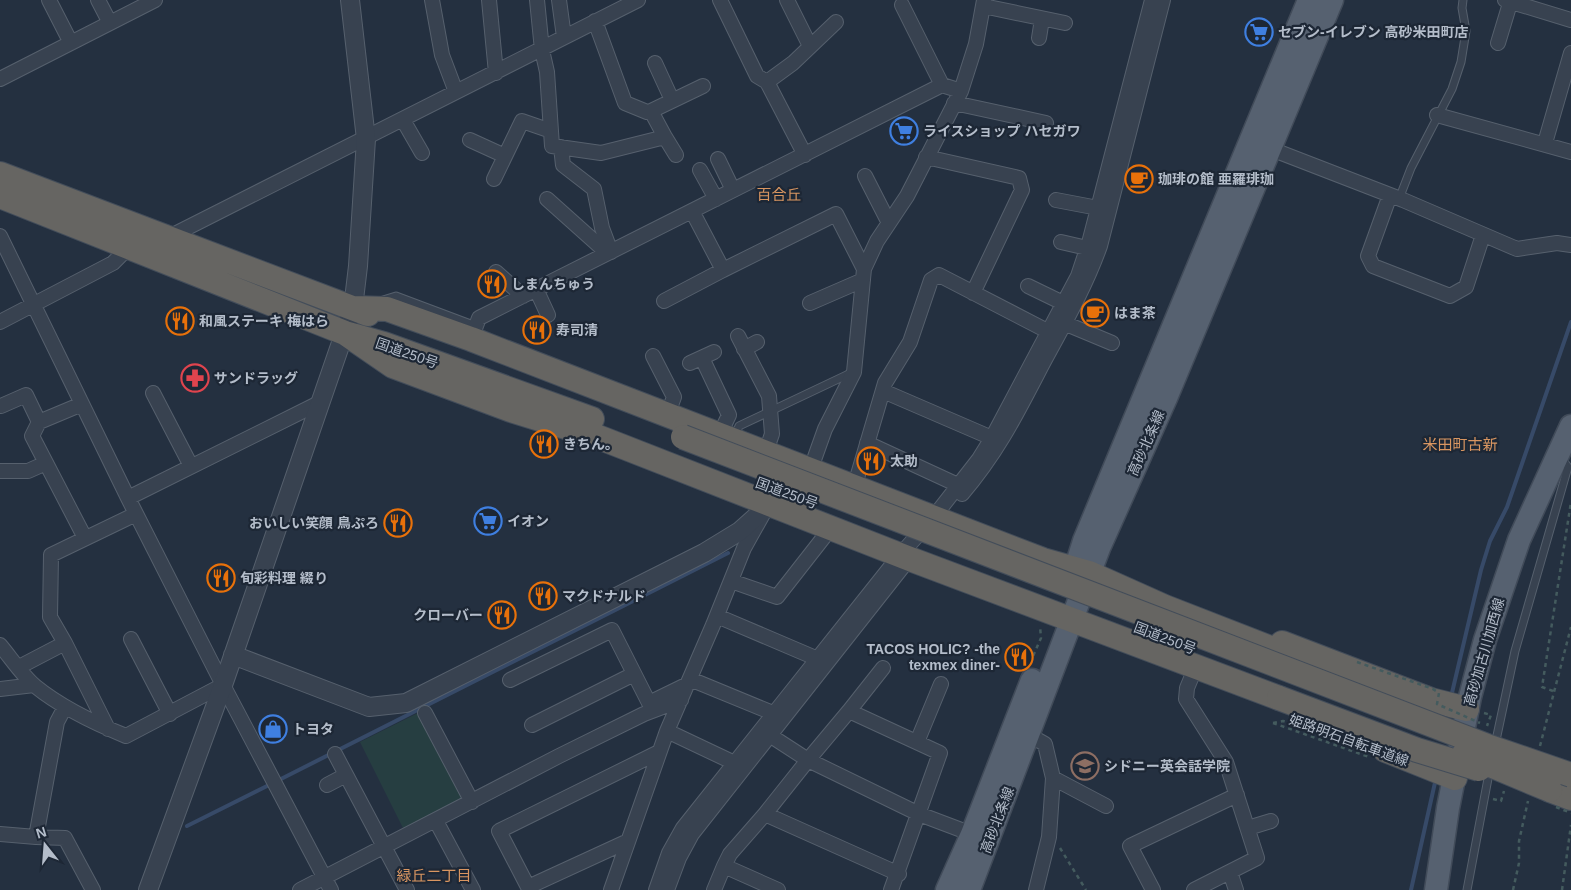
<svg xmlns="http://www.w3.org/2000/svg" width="1571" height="890" font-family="Helvetica,'Noto Sans JP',sans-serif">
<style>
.green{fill:#263e41}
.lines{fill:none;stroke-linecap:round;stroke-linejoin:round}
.stream{stroke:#374a68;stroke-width:4}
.service-casing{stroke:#56606d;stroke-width:9}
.minor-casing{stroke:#56606d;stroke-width:16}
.tertiary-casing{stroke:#56606d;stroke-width:20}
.primary-casing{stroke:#414b59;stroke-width:25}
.trunk-casing{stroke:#434d5a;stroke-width:26}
.path{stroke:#445b5e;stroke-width:2.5;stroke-dasharray:4 4;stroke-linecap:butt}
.service{stroke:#384250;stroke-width:7}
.minor{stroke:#384250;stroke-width:14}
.tertiary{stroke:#384250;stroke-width:18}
.primary{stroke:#566170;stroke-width:22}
.trunk{stroke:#666562;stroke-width:24}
.trunk-bridge-casing{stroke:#434d5a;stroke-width:26;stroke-linecap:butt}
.path-bridge{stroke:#445b5e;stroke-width:2.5;stroke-dasharray:4 4;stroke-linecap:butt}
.trunk-bridge{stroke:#666562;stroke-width:24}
.labels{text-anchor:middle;stroke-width:4.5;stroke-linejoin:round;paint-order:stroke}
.poi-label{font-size:14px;font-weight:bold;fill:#b4bdca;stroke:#1d2735;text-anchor:start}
.street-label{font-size:14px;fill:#b4bdca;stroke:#1d2735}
.neighbourhood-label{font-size:15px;fill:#d99661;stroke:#1d2735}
</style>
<rect width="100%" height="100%" fill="#243040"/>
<path class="green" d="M422,711L467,801L405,832L360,742Z"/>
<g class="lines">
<path class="stream" d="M1451,697L1481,570L1490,541L1507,507L1571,322
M277,781L728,553
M187,826L271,784
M1411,890L1436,778"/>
<g class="service-casing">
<path id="service" d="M1399,199L1411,168L1452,89L1461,62L1466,31L1462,8L1463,0
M383,300L396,296L476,326
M735,436L739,426L853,372
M1495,745L1515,651L1568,467L1561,458
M1467,890L1490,768"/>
</g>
<g class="minor-casing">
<path id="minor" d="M49,0L71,43
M98,0L110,23
M432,0L442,55L456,92
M489,0L496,73
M537,0L542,50L547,72L552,146L601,153L665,137L676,155
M559,0L564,37
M720,0L757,76L767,82L805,155
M787,0L810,46
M1505,0L1571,20
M902,5L942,85
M983,6L1065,23
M595,21L625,103L647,112L651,111
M1039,38L1042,19
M1498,43L1511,0
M655,63L672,100
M0,79L155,0
M767,82L793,63L836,22
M954,103L1046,123
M1437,115L1571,152
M403,120L422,153
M665,137L651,111L703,86
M470,140L505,156
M1545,143L1571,53
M561,147L563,165L594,189L602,228L611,252
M1271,149L1403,200L1517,249L1557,243L1571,245
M926,157L1019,178L1022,190L973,293
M718,159L733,190
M700,170L716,199
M865,176L889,223
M494,179L522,121L551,131
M1390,195L1368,256L1373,266L1450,296L1466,287L1483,235
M547,199L604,250L606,254
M1056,200L1098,208
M692,211L723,270L836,214L864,269
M0,236L128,498L223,685L331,890
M167,238L638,0
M1061,242L1087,248
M496,272L523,296
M1028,286L1063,303
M536,289L548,315
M664,301L723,270
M810,303L863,280
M0,322L113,263L128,248
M1064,323L1112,343
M738,336L769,396L772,434L765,454
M471,339L479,318L942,85L961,91
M744,349L757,342
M653,356L674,397L667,416
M702,358L729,415L719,436
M690,363L714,352
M883,391L992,438
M153,393L191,466
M1,406L26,395L39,422L32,436L85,538
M39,422L82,404
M867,443L958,485
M0,471H28L46,463
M810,471L825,429L854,372L864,269L877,241L907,196L961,91L976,44L984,0
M854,488L885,383L910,342L931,280L939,275L1057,336
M962,494C998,452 1017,413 1042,365C1063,326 1085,288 1100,246L1163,0
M128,498L321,402
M731,581L777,597L831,528
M717,616L818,659
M131,639L170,714
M65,643L50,617L51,555L136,514
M0,645C11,658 22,675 35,686C62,708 94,723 126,736L223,685
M19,667L65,643L108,729
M1192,676L1187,688L1186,699L1226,762L1257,858L1194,890
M690,679L775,714
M510,680L612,630L649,703L688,684
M0,689L34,685
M65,707L57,722L36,837L65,838L93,890
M849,711L883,668
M425,713L472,802
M532,725L634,674
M667,731L743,767
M1029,735L1045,744L1053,778L1049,837L1036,890
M771,736L808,760L849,711L940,753L891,890
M917,742L941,684
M335,754L407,890
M1053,778L1106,806
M327,785L346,775
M765,814L730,854L724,866L778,890
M436,821L473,890
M1248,828L1271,821
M0,834L36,837
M628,841L528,887L499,831L659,752
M1230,872L1236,890
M899,874L765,814L808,760L919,814L972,834
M300,890L559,756L644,714L681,700
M611,890L667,731L713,625L744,548L763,514
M656,890L669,853L683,828L900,555L933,518L979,459L992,438L1078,276L1089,243L1152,0
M667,890L679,858L692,834L912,555
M714,890L724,866
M1153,890L1130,846L1237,795"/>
</g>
<g class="tertiary-casing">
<path id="tertiary" d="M233,655L369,707L406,703L704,553L740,531L769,505
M148,890L223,685L353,308L358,266L366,139L350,0"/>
</g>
<g class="primary-casing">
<path id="primary" d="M1073,576L1084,541L1309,0
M947,890L972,834L1032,680
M969,890L1099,548L1166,398L1332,0
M1436,890L1448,808L1470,697L1485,640L1519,540L1571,426"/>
</g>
<g class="trunk-casing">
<path id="trunk" d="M0,174L368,314
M0,196L345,333L384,344L592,419
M353,308L387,309L471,339L1043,560L1089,573L1165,607L1296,658
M345,333L393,366L511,410L598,437L910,559L1279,698
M1282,643L1431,700L1467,709
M1385,750L1455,778
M1550,790L1571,798"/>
</g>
<path class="path" d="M1030,663L1041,638L1040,626
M1553,691L1542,687L1571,502
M1484,713L1491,715L1487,726
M1273,723L1369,757
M1273,723L1283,721L1296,725
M1540,746L1571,627
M1493,799L1501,801L1504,791
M1060,848L1086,890
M1513,890L1519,863V841L1528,801
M1562,890L1571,825"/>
<use href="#service" class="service"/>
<use href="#minor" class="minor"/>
<use href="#tertiary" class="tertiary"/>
<use href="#primary" class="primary"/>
<use href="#trunk" class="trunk"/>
<g class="trunk-bridge-casing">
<path id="trunk-bridge" d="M683,437L1487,746L1571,775
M1279,698L1417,750L1479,769
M1464,754L1550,790"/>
</g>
<path class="path-bridge" d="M1357,662L1433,689L1439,693L1437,704L1480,723
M1556,807L1571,813"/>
<use href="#trunk-bridge" class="trunk-bridge"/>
</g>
<defs>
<g id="supermarket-ring" transform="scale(1.4375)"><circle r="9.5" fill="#1d2735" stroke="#3f7fe0" stroke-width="1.5"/><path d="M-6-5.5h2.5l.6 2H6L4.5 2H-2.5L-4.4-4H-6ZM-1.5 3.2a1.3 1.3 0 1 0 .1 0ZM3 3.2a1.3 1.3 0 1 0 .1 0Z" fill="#3f7fe0"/></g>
<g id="cafe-ring" transform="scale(1.4375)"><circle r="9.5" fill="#1d2735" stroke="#e8710a" stroke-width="1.5"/><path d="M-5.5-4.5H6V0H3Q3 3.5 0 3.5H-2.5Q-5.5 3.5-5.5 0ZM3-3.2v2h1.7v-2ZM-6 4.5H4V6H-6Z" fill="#e8710a"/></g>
<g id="restaurant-ring" transform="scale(1.4375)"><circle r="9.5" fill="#1d2735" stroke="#e8710a" stroke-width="1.5"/><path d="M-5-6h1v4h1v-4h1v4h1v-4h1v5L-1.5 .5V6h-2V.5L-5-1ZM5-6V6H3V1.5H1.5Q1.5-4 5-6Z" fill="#e8710a"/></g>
<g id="pharmacy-ring" transform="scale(1.4375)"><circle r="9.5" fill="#1d2735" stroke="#e0444e" stroke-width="1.5"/><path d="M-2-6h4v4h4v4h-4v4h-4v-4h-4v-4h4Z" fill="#e0444e"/></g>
<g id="shop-ring" transform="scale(1.4375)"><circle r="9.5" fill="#1d2735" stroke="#3f7fe0" stroke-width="1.5"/><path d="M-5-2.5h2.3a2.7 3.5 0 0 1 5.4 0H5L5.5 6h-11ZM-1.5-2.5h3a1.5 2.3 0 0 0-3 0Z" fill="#3f7fe0"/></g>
<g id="school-ring" transform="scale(1.4375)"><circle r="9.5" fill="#1d2735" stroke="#8d6e63" stroke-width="1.5"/><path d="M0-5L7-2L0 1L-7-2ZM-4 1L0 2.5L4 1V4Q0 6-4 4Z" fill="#8d6e63"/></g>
</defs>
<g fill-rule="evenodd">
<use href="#supermarket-ring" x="1259" y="32"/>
<use href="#supermarket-ring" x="904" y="131"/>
<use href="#cafe-ring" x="1139" y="179"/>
<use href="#restaurant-ring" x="492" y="284"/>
<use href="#cafe-ring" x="1095" y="313"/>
<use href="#restaurant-ring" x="180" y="321"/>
<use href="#restaurant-ring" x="537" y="330"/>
<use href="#pharmacy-ring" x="195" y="378"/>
<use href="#restaurant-ring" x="544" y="444"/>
<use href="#restaurant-ring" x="871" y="461"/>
<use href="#supermarket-ring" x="488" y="521"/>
<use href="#restaurant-ring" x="398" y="523"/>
<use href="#restaurant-ring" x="221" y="578"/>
<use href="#restaurant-ring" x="543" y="596"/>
<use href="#restaurant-ring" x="502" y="615"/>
<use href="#restaurant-ring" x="1019" y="657"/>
<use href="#shop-ring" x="273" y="729"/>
<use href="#school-ring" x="1085" y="766"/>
</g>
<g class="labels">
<g class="poi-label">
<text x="1278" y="37">セブン-イレブン 高砂米田町店</text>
<text x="923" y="136">ライスショップ ハセガワ</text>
<text x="1158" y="184">珈琲の館 亜羅琲珈</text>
<text x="511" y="289">しまんちゅう</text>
<text x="1114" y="318">はま茶</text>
<text x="199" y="326">和風ステーキ 梅はら</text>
<text x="556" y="335">寿司清</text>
<text x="214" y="383">サンドラッグ</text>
<text x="563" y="449">きちん。</text>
<text x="890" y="466">太助</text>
<text x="507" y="526">イオン</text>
<text x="379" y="528" text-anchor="end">おいしい笑顔 鳥ぷろ</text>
<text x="240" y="583">旬彩料理 綴り</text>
<text x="562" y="601">マクドナルド</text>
<text x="483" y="620" text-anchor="end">クローバー</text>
<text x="1000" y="654" text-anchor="end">TACOS HOLIC? -the<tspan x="1000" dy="16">texmex diner-</tspan></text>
<text x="292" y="734">トヨタ</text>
<text x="1104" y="771">シドニー英会話学院</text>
</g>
<g class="street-label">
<text transform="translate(407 353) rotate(19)" y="5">国道250号</text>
<text transform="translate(1146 443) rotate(-66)" y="5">高砂北条線</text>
<text transform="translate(787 493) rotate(20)" y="5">国道250号</text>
<text transform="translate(1165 638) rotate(21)" y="5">国道250号</text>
<text transform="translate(1484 652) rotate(-74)" y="5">高砂加古川加西線</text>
<text transform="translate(1349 740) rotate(20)" y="5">姫路明石自転車道線</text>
<text transform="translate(997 820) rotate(-69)" y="5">高砂北条線</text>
</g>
<g class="neighbourhood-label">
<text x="779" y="200">百合丘</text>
<text x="1460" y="450">米田町古新</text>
<text x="434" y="881">緑丘二丁目</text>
</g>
</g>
<g transform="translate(45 845) rotate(343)" stroke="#1d2735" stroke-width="4" paint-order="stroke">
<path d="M0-4L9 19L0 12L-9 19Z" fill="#b4bdca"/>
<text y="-8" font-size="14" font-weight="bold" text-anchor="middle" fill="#b4bdca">N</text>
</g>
</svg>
